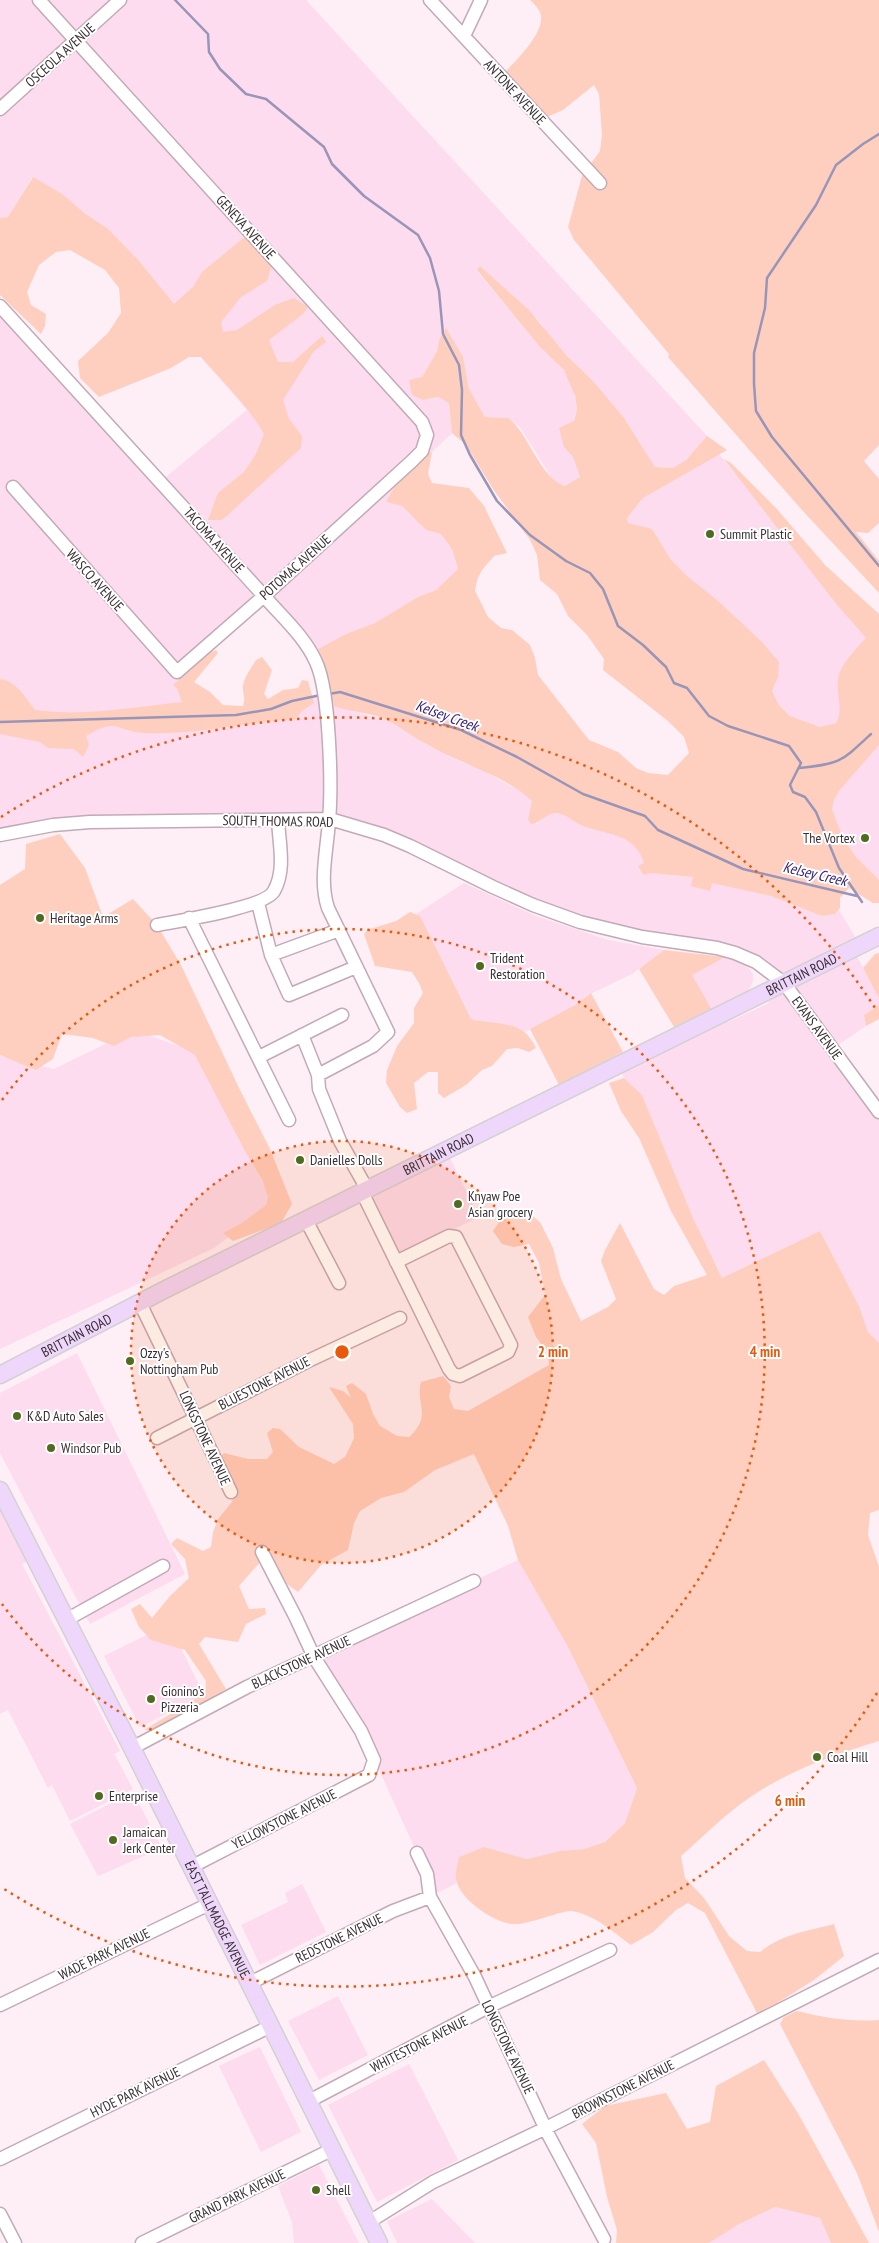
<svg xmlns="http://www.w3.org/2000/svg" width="879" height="2243" font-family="'PT Sans Narrow',sans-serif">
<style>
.built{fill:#fcdcee}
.green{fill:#fecfbe}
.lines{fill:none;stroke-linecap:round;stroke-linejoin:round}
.stream{stroke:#9995b8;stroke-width:2.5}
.minor-casing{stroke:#c2aab7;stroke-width:15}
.major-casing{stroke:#d3d1d2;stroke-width:19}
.minor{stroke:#fff;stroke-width:12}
.major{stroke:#efd7fb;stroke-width:16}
.ring{fill:none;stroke:#e8590c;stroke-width:2.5;stroke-dasharray:2.5 5}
.poi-dot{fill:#4e6b20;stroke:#fff;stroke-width:2}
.labels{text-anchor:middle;stroke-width:4;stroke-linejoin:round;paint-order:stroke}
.street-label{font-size:14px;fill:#382e33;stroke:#fff}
.poi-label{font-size:14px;fill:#382e33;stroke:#fff;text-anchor:start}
.water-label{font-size:15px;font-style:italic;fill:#37257f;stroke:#fff}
.centre{fill:#e8590c;stroke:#fff;stroke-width:2.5}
.ring-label{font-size:15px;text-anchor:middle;font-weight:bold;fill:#e8590c;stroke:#fff;stroke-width:4;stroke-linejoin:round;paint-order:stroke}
</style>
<rect width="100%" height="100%" fill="#feeff7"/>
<path class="built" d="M0,0H306L707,436L686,460L673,468L655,467L624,418L593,381L566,355L548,335L541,323L480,266L477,271L540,347L564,370L572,385L577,410L564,447L573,457L580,477L565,486L555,483L520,427L509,418L485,417L469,389L463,357L439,340L437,351L422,377L409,381L423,400L438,397L449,403L452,433L432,452L426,453L386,502L402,506L426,530L441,534L452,549L458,569L436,590L418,597L375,623L346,634L318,649L310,650L264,596L177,672L214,716L323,695L325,703L399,724L427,745L463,763L478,768L525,794L532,801L528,819L537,824L545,816L552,813L563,814L581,825L641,842L650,873L693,877L771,896L822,916L835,914L839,910L860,945L784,983L879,1112V1343L868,1332L859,1306L820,1231L722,1278L693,1218L642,1095L624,1078L618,1065L710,1019L728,1022L767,1004L784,983L750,954L642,937L493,887L330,819L135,821L0,835V306L160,482L247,410L201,357L32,177L8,217L0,218Z
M719,454L763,507L837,605L866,638L846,661L838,679L841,714L836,723L820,727L790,716L779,705L772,691L778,677L761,641L687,576L671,560L652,530L628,523L627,518L643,498Z
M879,745V880L856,857L843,838L832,809L834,800L839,791Z
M464,883L536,916L608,940L664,950L632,974L586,996L575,1005L525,1032L507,1024L489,1023L471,1019L420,917L416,914Z
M854,951L879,998V1005L864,1015L866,1026L835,1047L788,984Z
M725,957L745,964L753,974V981L748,992L712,1010L691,975Z
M134,1030L198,1053L274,1203L214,1248L0,1349V1056L54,1069Z
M446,1150L479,1217L394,1258L362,1192Z
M77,1353L185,1574L90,1624L0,1453V1393Z
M0,1490L34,1558L22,1564L120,1751L114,1754L133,1789L70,1821L52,1785L48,1788L8,1710L0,1714Z
M518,1560L568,1647L637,1788L625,1823L605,1842L584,1849L560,1851L527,1859L484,1847L459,1857L456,1880L457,1883L431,1896L416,1851L375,1761L316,1657L476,1583L482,1577Z
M169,1624L204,1695L140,1727L104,1656Z
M133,1792L162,1848L98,1876L70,1824Z
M302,1884L326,1932L260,1965L241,1925L288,1902L285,1893Z
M338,1996L368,2055L319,2080L288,2021Z
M260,2047L301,2132L261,2152L219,2066Z
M409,2064L458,2160L377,2202L328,2105Z
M319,2165L359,2243H294L292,2222L278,2186Z
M432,2199L475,2243H397L387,2221Z
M775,2207L820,2218L831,2243H709L739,2224Z"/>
<path class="green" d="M530,0H879V445L864,461L879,479V523L868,533L856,532L879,561V593L801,509L668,357L669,354L574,240L568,227L582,176L600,151L602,135L599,94L594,85L563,110L547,117L504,73C515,62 540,37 541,20C542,11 536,6 530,0Z
M33,177L62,194L84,213L108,229L139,261L174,304L194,286L202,272L247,235L272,265L267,281L241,297L221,322L223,332L237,330L275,305L294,298L308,307L303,314L269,340L278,362H293L322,336L326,342L314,351L283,400L289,419L302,436L301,448L222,520H208L218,493L244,472L256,454L264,434C249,407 222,381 201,357H189L171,368L99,397L80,378L78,361L108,333L121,313L119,288L105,270L70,250L56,252L39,265L27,292L31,305L46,314L45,326L41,334L0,295V218L8,217Z
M480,266L529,310L566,355L593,381L624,418L655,467L673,468L686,460L707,436L727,450L643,498L627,518L628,523L652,529L671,560L687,576L718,601L761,641L779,662L778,677L772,691L779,705L790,716L820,727L836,723C844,709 836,696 838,680C840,664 856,649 866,638L837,605L724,459L731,463L776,508L825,565L879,614V745L839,791L834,800L832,809L843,838L856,857L879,880V903H873L849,888L840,898V908L835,914L822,916L771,896L712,883L710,891L691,886L693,877L650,873L644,875L638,866L644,863C641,853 636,847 628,841C618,834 596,831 583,826C573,822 566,813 555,813C545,814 541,823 531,824L528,819L532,801C503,774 462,765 428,745C412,737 399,725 382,718C367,712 350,712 334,706L318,649L346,634L375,623L418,597L436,590L458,569L452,549L441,534L426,530L402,506L386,502C394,487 414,455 432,452L428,474L432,483L469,488L484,506L507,553L494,556L482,570L477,580L475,591L488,617L501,628L512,630L530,645L535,658L538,675L589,740L618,752L636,768L648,773L668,775L689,753L684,737L668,721L603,670L604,659L587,635L568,616L557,594L540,580L537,555L530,540L493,489L466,445L452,433L449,403L438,397L423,400L412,395L409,380L422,377L437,351L439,340L446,328L463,357L469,389L485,417L509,418C529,435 541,479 565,486L580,477L573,457L564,447L559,428L574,421L577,410L575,396L564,370L540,347L477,270Z
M216,650L218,653L194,682L210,692L223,705L243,706C246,696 242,694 243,686C244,677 252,667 256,660L262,657L272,670L264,694L268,699L283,690L298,688L302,680L308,681L314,703L302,711L295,719C245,722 195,735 145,733C116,732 118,716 86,736L89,745L83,757L74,749L48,748L40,742L0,734V679C15,680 27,699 35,710C84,717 134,707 182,702L177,688L173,685L207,654Z
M60,834L85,868L103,917L133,899L157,925L181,965L239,1088L270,1149L292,1204L281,1223L233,1241L223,1233L242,1223L266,1205L268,1197L263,1181L246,1153L195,1055L160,1035L131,1037L114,1046L93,1038L62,1034L53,1059L36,1070L0,1055V885L25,869L26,844Z
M410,912L420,916L471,1019C499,1026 522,1018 536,1048L529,1052L518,1048L507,1049L492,1066L482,1070L466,1085L444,1098L438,1093V1072H428L414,1083L417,1109L407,1113L400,1107L386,1083L387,1070L397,1046L414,1023V1008L423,993L419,983L412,972L375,966L364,934L367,930L396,921Z
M664,950L725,957L692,975L712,1010L674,1027L639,969Z
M879,953V998L863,968L875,954Z
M591,993L623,1052L559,1085L530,1029L575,1005Z
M879,1005V1019L866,1026L864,1015Z
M624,1078L642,1095L693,1218L722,1278L820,1231L859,1306L868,1332L879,1343V1510L870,1513L868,1535L879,1567V1741C833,1755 788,1771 749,1798C724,1815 703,1837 681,1856L685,1878L704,1898L729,1936L747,1951L760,1952C782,1934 808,1931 834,1924L844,1956L814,1980L758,2015L705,1913L688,1903L676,1910L653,1932L631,1945C613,1932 595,1915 572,1911C562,1910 529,1925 513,1924C494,1923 459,1899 456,1879C455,1873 458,1863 459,1857L484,1847L527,1859L560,1851L584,1849L605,1842L625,1823L637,1788L568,1647L518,1560L508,1526L474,1454L435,1470L404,1492L381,1498L360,1511L354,1523L348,1550L321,1565L298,1592L287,1584L269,1555L262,1560L239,1586L249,1609L265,1608L266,1614L246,1624L238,1642L205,1637L199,1644L226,1689L160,1731L144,1730L205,1693L206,1681L185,1650L151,1640L139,1627L131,1609L140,1604L152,1618L170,1596L189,1578L185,1559L171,1544L177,1538L203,1551L211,1547L213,1532L218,1519L232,1502L235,1492L219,1459L224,1453L248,1459H267L273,1452L267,1433L273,1428L280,1429L299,1447L334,1464L345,1457L350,1447L354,1438L353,1424L329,1387L343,1391L351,1398L346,1386L352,1383L366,1394L373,1414L380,1426L397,1436L409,1437C433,1415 415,1405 421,1382L443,1376L451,1386L449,1397L454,1409L468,1411L549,1365L548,1353L536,1337L528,1317L545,1295L539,1263L529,1244L514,1247L502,1244L493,1231L504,1215L525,1210L540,1222L553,1248L561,1279L581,1321L608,1307L616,1299L601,1261L605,1250L620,1223L654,1289L664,1295L674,1286L707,1275L671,1211L639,1138L621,1111L609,1083Z
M797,2011C825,2018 850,2022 879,2020V2232L857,2173L780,2024L784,2017Z
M764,2060L799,2115L869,2243H831L820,2218L775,2207L739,2224L709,2243H616L617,2230L607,2197L596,2143L582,2124L605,2106L666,2093L687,2129L710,2122L716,2086Z"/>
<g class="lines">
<path class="stream" d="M175,0L208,34L209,52L220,69L246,94L266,99L324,147L332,164L364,196L418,235L430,258L439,291L443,334L459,365L462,390L461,435L470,455L497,501L530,535L566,561L590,573L603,589L618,626L643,645L666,667L674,683L687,688L709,716L728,726L789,746L801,763L790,785L793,792L805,797L816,812L839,868L862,902
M879,134L863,144L836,165L816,205L767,278L765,308L754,353V384L756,411L772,437L879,566
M329,694L340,692L461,730L517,757L583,794L645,816L658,830L743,869L857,896
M0,722L236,715L271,709L292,701L321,695
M799,768C840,764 841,762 871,734"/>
<g class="minor-casing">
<path id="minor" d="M430,0L600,183
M464,36L481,0
M0,109L120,0
M0,306L264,596C282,617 305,637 316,662C330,692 332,786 329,821C327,850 319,881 328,908L388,1032L373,1046L318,1075
M13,487L177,672L264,596L412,461L422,451L427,435L422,422L413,412L39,0
M0,835L53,825L90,822L330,819L384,835L410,846L493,887L533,905L580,922L642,937L717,948L735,953L756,962L784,983L879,1112
M258,903L271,955L289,995L356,967
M189,918L289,1120
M157,925C178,921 266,907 274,891C286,870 279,843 278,820
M271,955L339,930
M302,1035L318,1075L319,1089L340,1141L367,1189
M259,1057L342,1015
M362,1192L449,1369L453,1374L460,1376L508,1352L511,1345L509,1341L456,1237L449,1236L396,1262
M306,1220L339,1283
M140,1303L231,1492
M157,1438L308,1361L400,1318
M66,1620L163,1566
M132,1748L247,1687L474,1581
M417,1853L427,1874L430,1897L475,1977L549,2136L604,2239
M191,1867L369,1775L374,1760L361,1731L314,1657L296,1618L262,1552
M250,1983L393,1911L430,1897
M0,2005L209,1904
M309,2101L488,2007L610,1950
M0,2159L271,2026
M0,2214L15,2243
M369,2222L433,2182L546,2128L879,1960
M142,2243L333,2149"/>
</g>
<g class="major-casing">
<g id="major">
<path id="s1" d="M0,1375L168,1288L879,936"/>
<path id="s2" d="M0,1490L132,1748L379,2243"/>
</g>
</g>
<use href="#minor" class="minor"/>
<use href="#major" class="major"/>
</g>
<circle cx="342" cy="1352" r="211" fill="#e8590c" fill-opacity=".12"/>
<g class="ring">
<circle cx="342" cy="1352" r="211"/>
<path d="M2 1100A423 423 0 1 1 2 1604"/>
<path d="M877 1693A634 634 0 0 1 1 1887M1 817A634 634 0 0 1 877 1011"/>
</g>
<g class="poi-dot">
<circle cx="710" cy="534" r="5"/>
<circle cx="865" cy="838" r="5"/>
<circle cx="40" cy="918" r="5"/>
<circle cx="480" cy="966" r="5"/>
<circle cx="300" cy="1160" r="5"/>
<circle cx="458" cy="1204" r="5"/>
<circle cx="130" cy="1361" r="5"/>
<circle cx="17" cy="1416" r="5"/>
<circle cx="51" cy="1448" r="5"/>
<circle cx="151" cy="1699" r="5"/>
<circle cx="817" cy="1757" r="5"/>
<circle cx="99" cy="1796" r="5"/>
<circle cx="113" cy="1840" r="5"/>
<circle cx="316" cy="2190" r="5"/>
</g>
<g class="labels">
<g class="street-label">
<text transform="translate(60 55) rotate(-42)" y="5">OSCEOLA AVENUE</text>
<text transform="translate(515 92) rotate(47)" y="5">ANTONE AVENUE</text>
<text transform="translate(246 227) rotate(48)" y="5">GENEVA AVENUE</text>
<text transform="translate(214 540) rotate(48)" y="5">TACOMA AVENUE</text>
<text transform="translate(295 567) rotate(-42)" y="5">POTOMAC AVENUE</text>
<text transform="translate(95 580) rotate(48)" y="5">WASCO AVENUE</text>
<text transform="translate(278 821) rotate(1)" y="5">SOUTH THOMAS ROAD</text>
<text dy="5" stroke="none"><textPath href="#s1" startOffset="896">BRITTAIN ROAD</textPath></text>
<text transform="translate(817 1028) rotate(54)" y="5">EVANS AVENUE</text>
<text dy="5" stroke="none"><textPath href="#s1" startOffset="491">BRITTAIN ROAD</textPath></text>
<text dy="5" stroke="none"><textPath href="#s1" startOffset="86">BRITTAIN ROAD</textPath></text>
<text transform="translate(264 1383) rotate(-27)" y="5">BLUESTONE AVENUE</text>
<text transform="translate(205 1438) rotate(65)" y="5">LONGSTONE AVENUE</text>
<text transform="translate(301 1662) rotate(-25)" y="5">BLACKSTONE AVENUE</text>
<text transform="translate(284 1819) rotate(-27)" y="5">YELLOWSTONE AVENUE</text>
<text dy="5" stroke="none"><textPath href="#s2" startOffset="481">EAST TALLMADGE AVENUE</textPath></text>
<text transform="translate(339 1938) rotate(-26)" y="5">REDSTONE AVENUE</text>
<text transform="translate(104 1954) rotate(-26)" y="5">WADE PARK AVENUE</text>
<text transform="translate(419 2044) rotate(-27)" y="5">WHITESTONE AVENUE</text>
<text transform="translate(508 2047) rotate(64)" y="5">LONGSTONE AVENUE</text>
<text transform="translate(623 2089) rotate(-27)" y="5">BROWNSTONE AVENUE</text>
<text transform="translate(135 2092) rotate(-26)" y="5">HYDE PARK AVENUE</text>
<text transform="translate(237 2196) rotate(-26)" y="5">GRAND PARK AVENUE</text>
</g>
<g class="poi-label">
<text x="720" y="539">Summit Plastic</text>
<text x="855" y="843" text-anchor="end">The Vortex</text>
<text x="50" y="923">Heritage Arms</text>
<text x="490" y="963">Trident<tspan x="490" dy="16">Restoration</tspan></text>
<text x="310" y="1165">Danielles Dolls</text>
<text x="468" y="1201">Knyaw Poe<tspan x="468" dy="16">Asian grocery</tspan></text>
<text x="140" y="1358">Ozzy's<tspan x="140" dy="16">Nottingham Pub</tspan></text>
<text x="27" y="1421">K&amp;D Auto Sales</text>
<text x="61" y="1453">Windsor Pub</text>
<text x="161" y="1696">Gionino's<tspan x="161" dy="16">Pizzeria</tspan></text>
<text x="827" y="1762">Coal Hill</text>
<text x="109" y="1801">Enterprise</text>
<text x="123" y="1837">Jamaican<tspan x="123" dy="16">Jerk Center</tspan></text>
<text x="326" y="2195">Shell</text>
</g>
<g class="water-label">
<text transform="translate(447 716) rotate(20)" y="5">Kelsey Creek</text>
<text transform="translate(815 874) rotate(13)" y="5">Kelsey Creek</text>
</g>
</g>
<circle cx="342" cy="1352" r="8" class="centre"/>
<g class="ring-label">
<text x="553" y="1357">2 min</text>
<text x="765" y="1357">4 min</text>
<text x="790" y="1806">6 min</text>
</g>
</svg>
